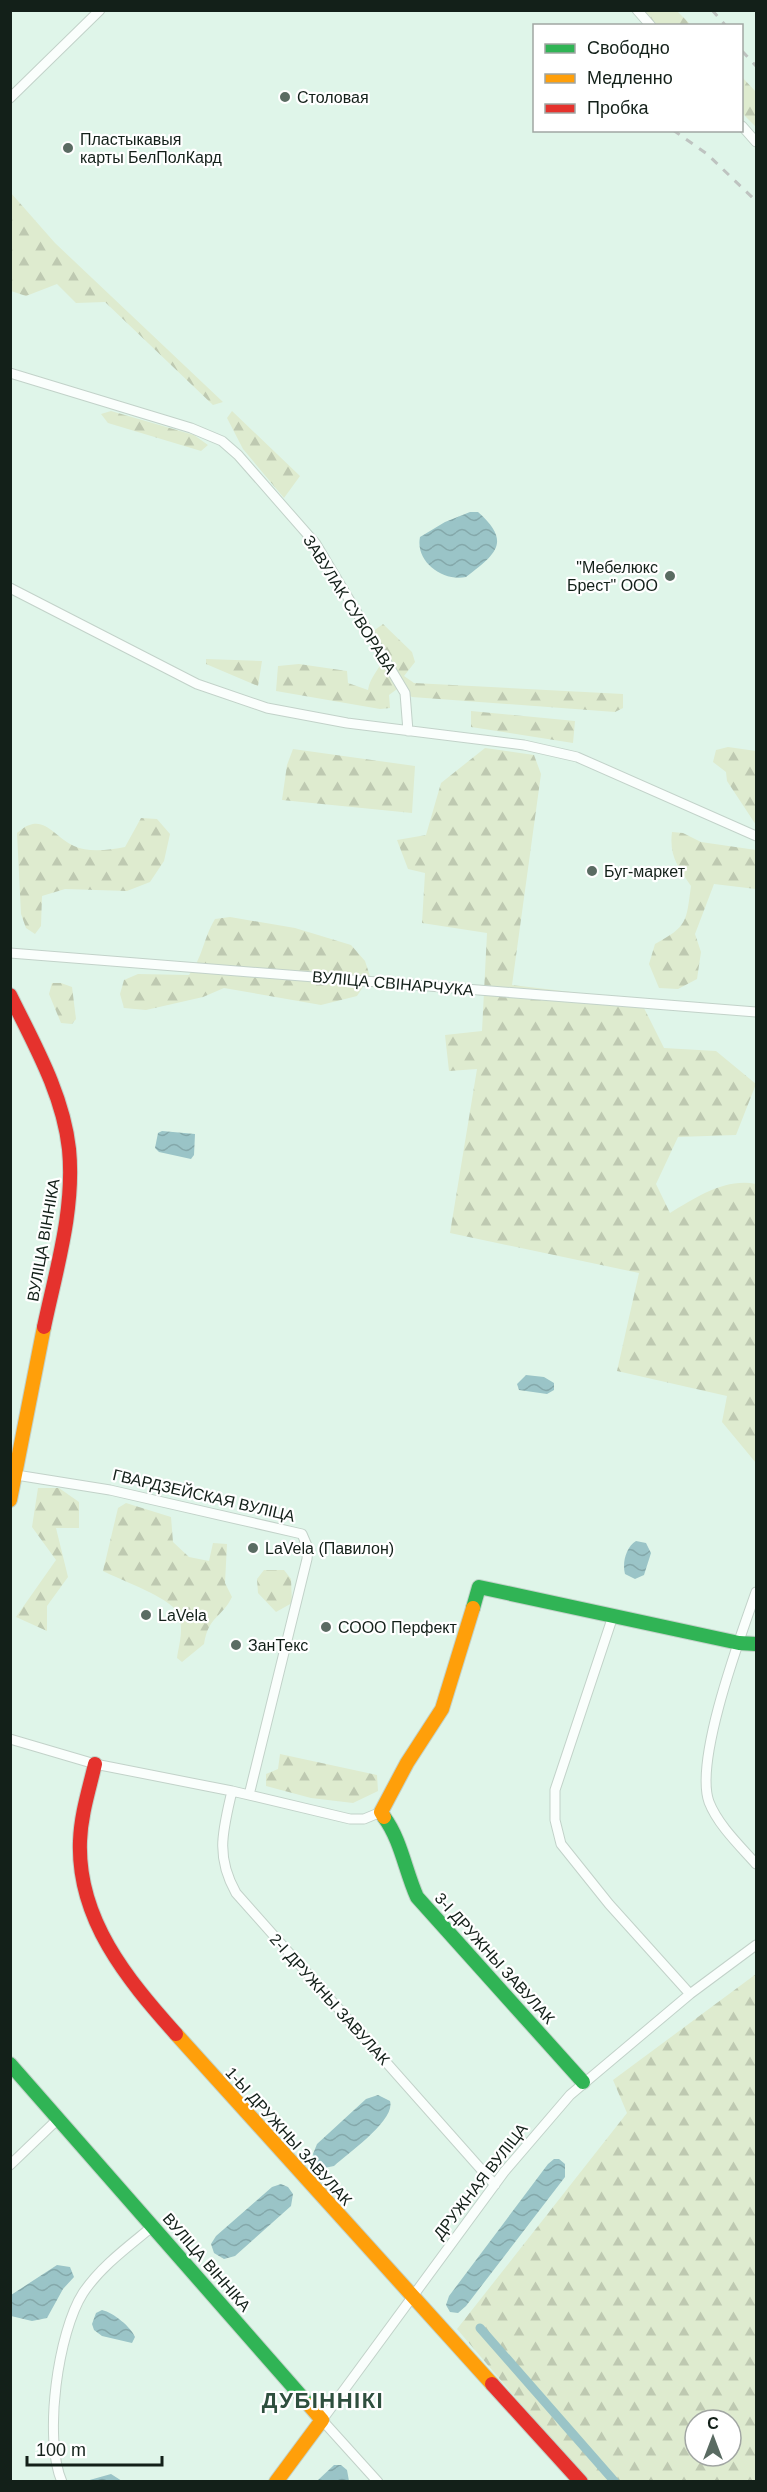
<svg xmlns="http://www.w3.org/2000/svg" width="767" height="2492" font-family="Arial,sans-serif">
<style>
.forest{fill:url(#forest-firs);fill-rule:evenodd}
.water{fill:url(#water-waves)}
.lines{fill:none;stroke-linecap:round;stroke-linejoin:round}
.canal{stroke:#9ac4c7;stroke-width:9}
.street-casing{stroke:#c2d2c9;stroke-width:11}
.fast-casing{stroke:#c2d2c9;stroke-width:16}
.slow-casing{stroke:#c2d2c9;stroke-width:16}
.jam-casing{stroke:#c2d2c9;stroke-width:16}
.street{stroke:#fafefc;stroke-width:9}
.fast{stroke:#30b455;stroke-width:14}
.slow{stroke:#ff9f0a;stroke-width:14}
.jam{stroke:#e5322d;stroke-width:14}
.rail{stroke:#bec3c0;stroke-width:3;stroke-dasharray:8 8;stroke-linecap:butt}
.poi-dot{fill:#5a6b62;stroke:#fff;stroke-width:2}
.labels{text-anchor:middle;stroke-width:4.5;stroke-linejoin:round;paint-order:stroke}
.poi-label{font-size:16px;fill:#132019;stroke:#fff;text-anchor:start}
.street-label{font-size:16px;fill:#132019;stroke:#fff}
.district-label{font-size:22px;font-weight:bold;letter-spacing:1.5px;fill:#2e4f3e;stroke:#fff}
</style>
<defs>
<pattern id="forest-firs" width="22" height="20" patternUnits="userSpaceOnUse" patternTransform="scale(1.5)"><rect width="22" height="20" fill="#deebcf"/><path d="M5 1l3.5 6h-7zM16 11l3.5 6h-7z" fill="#bec9b1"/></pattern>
<pattern id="water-waves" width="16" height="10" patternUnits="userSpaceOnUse" patternTransform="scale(1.5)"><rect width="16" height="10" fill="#9ac4c7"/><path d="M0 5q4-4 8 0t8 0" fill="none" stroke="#84a8aa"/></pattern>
</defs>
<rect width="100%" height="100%" fill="#dff5e9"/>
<path class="forest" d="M642,11H677L691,25H656Z
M742,77L756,92V127L742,113Z
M11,193L55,243L223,402L213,405L105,302L76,303L57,284L26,296L11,291Z
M111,411L194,435L208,445L201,451L108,423L101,414Z
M232,411L300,476L284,498L243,449L227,418Z
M383,624L412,652L415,662L404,676L414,683L623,694V708L615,712L412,697L397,689L389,695L390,708L380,709L276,691L278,666L299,664L347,671L348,683L368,690C370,676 381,668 386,654L372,632Z
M206,659L262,661L258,686L206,664Z
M471,711L575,721L573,743L471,727Z
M728,747L756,751V825L727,781L726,772L713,762L716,750Z
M485,748L534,755L541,774L512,985L588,994L644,1008L664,1048L716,1051L756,1084L736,1135L678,1137L656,1184L670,1213C697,1197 725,1178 756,1184V1463L722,1422L727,1396L617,1371L639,1273L450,1233L477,1069L449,1071L445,1035L482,1031L487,933L422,923L425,873L408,869L397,840L426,835L441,783Z
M293,749L415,766L412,813L282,800L287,765Z
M141,818L157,819L170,834L164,861L150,882L127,891L65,889L42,896L41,926L35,934L26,928L21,914L17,833C43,810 52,836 74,846C88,853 110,850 125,847Z
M672,832L683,833L701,842L756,850V889L714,884L695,934L701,952L697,979L678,989L659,988L649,964L655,944C688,926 686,922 691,886C678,867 669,856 672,832Z
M230,917L295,928L351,945L365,961L370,976L357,996L321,1005L224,988L203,997L146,1010L124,1008L120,994L124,980L138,974L189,975C203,957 203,939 215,919Z
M52,983H61L72,987L76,1019L72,1024L61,1023L49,994Z
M38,1488H59L79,1502V1528H56L68,1577L47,1606V1631L16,1617L56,1560L32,1527Z
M126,1503L171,1517L173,1542L189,1557L209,1561L213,1543L227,1544L225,1583L232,1597C221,1619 209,1615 204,1644L182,1662L177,1658C179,1644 185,1626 177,1612C169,1597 120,1580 103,1571L118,1508Z
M264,1570H284L291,1579L292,1603L276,1612L258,1593L257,1579Z
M280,1754L377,1775L378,1791L353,1803L311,1798L266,1786V1774L278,1769Z
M756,1974V2481H587L457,2329L627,2113L613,2080ZM695,2420H731V2456H695Z"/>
<path class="water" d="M470,512H478C512,542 496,554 466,577C443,582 415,562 420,537L445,522Z
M162,1131L195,1134L194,1155L191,1159L159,1152L155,1148L158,1133Z
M526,1375L544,1377L554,1383V1390L547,1394L519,1390L517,1384Z
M636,1541L646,1543L651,1553L644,1575L635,1579L625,1574C622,1563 626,1547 636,1541Z
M378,2095L390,2101C396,2120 348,2153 334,2166L324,2168L316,2163L313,2154L317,2144L366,2099Z
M554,2159H559L565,2164V2177L466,2306L458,2313L450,2312L446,2305L449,2296L548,2164Z
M281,2184L288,2187L293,2194L291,2206L235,2256L224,2259L214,2253L211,2244L216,2236L272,2187Z
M57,2265L70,2267L74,2277L63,2289L47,2318L32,2321L11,2316V2295Z
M102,2310C114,2313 131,2327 135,2337L132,2343L102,2336L94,2330L92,2324L96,2313Z
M334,2465H341L347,2470L349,2481H317Z
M111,2474L122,2481H86Z"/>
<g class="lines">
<path class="canal" d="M480,2328L615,2482"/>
<g class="street-casing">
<path id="street" d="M637,10L651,26
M10,98L100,10
M742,126L756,142
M10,373L191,428L222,441L238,455L316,544L405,693L408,731
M10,588L197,684L267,708L347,723L524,745L577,757L756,836
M10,953L756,1012
M10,1474L110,1490L302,1534L308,1548L307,1559L249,1795
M756,1592C741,1635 694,1760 709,1802C718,1825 740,1846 756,1864
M613,1616L555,1790V1820L561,1844L609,1904L690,1994
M10,1739L95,1764L232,1791L350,1819H364L381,1812
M232,1791C223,1830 215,1856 236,1893L495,2185
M10,2165L59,2118
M62,2482C43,2438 58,2332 83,2293C101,2266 129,2246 153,2226
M378,2482L322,2420L504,2172L570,2095L690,1994L756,1945"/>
</g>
<g class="fast-casing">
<path id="fast" d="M473,1608L479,1587L739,1643L756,1644
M384,1817C401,1840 405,1870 417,1897L583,2082
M10,2064L309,2405"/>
</g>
<g class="slow-casing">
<path id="slow" d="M10,1500L44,1327
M384,1817L381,1812L407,1763L442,1709L473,1608
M176,2034L492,2384
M276,2482L322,2420L309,2405"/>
</g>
<g class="jam-casing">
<path id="jam" d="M10,995C34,1044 63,1094 69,1149C75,1209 56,1270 44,1327
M95,1764C89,1790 81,1814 80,1841C77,1919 127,1979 176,2034
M492,2384L581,2482"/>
</g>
<use href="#street" class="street"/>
<use href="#fast" class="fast"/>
<use href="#slow" class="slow"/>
<use href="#jam" class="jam"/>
<path class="rail" d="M712,10L726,26
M742,51L756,66
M673,130L707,154L756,201"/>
</g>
<g class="poi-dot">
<circle cx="285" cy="97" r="6"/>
<circle cx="68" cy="148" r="6"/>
<circle cx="670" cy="576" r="6"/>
<circle cx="592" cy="871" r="6"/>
<circle cx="253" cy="1548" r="6"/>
<circle cx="146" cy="1615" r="6"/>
<circle cx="326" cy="1627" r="6"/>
<circle cx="236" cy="1645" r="6"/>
</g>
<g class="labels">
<g class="poi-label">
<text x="297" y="103">Столовая</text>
<text x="80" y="145">Пластыкавыя<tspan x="80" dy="18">карты БелПолКард</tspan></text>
<text x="658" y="573" text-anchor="end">"Мебелюкс<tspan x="658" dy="18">Брест" ООО</tspan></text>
<text x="604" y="877">Буг-маркет</text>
<text x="265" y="1554">LaVela (Павилон)</text>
<text x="158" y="1621">LaVela</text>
<text x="338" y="1633">СООО Перфект</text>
<text x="248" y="1651">ЗанТекс</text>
</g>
<g class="street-label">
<text transform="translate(350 604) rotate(58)" y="6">ЗАВУЛАК СУВОРАВА</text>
<text transform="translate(393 983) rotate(5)" y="6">ВУЛІЦА СВІНАРЧУКА</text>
<text transform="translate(43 1240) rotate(-80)" y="6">ВУЛІЦА ВІННІКА</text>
<text transform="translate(204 1495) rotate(13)" y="6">ГВАРДЗЕЙСКАЯ ВУЛІЦА</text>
<text transform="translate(495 1958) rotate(48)" y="6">3-І ДРУЖНЫ ЗАВУЛАК</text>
<text transform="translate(330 1999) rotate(48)" y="6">2-І ДРУЖНЫ ЗАВУЛАК</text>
<text transform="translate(289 2136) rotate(48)" y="6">1-Ы ДРУЖНЫ ЗАВУЛАК</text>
<text transform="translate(480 2181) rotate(-52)" y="6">ДРУЖНАЯ ВУЛІЦА</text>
<text transform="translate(207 2262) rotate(49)" y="6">ВУЛІЦА ВІННІКА</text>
</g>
<g class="district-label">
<text x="323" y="2408">ДУБІННІКІ</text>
</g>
</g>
<rect width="767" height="2492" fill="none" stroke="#132019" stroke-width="24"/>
<rect x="533" y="24" width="210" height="108" fill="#ffffff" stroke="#a1a6a3" stroke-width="1.5"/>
<rect x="545" y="44" width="30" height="9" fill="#30b455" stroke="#a1a6a3" stroke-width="1.5"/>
<text x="587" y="54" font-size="18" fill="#132019">Свободно</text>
<rect x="545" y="74" width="30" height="9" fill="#ff9f0a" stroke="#a1a6a3" stroke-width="1.5"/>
<text x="587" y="84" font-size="18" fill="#132019">Медленно</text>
<rect x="545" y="104" width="30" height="9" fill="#e5322d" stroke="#a1a6a3" stroke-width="1.5"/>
<text x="587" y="114" font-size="18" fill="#132019">Пробка</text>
<g transform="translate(713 2438)"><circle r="28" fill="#ffffff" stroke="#a1a6a3" stroke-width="1.5"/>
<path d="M0-4.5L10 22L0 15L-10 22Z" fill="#5a6b62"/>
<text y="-9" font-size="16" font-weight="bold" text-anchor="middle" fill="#132019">С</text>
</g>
<path d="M27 2456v9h135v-9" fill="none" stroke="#132019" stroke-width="3"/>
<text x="36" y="2456" font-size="18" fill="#132019" stroke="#ffffff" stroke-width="4.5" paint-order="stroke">100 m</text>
</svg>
